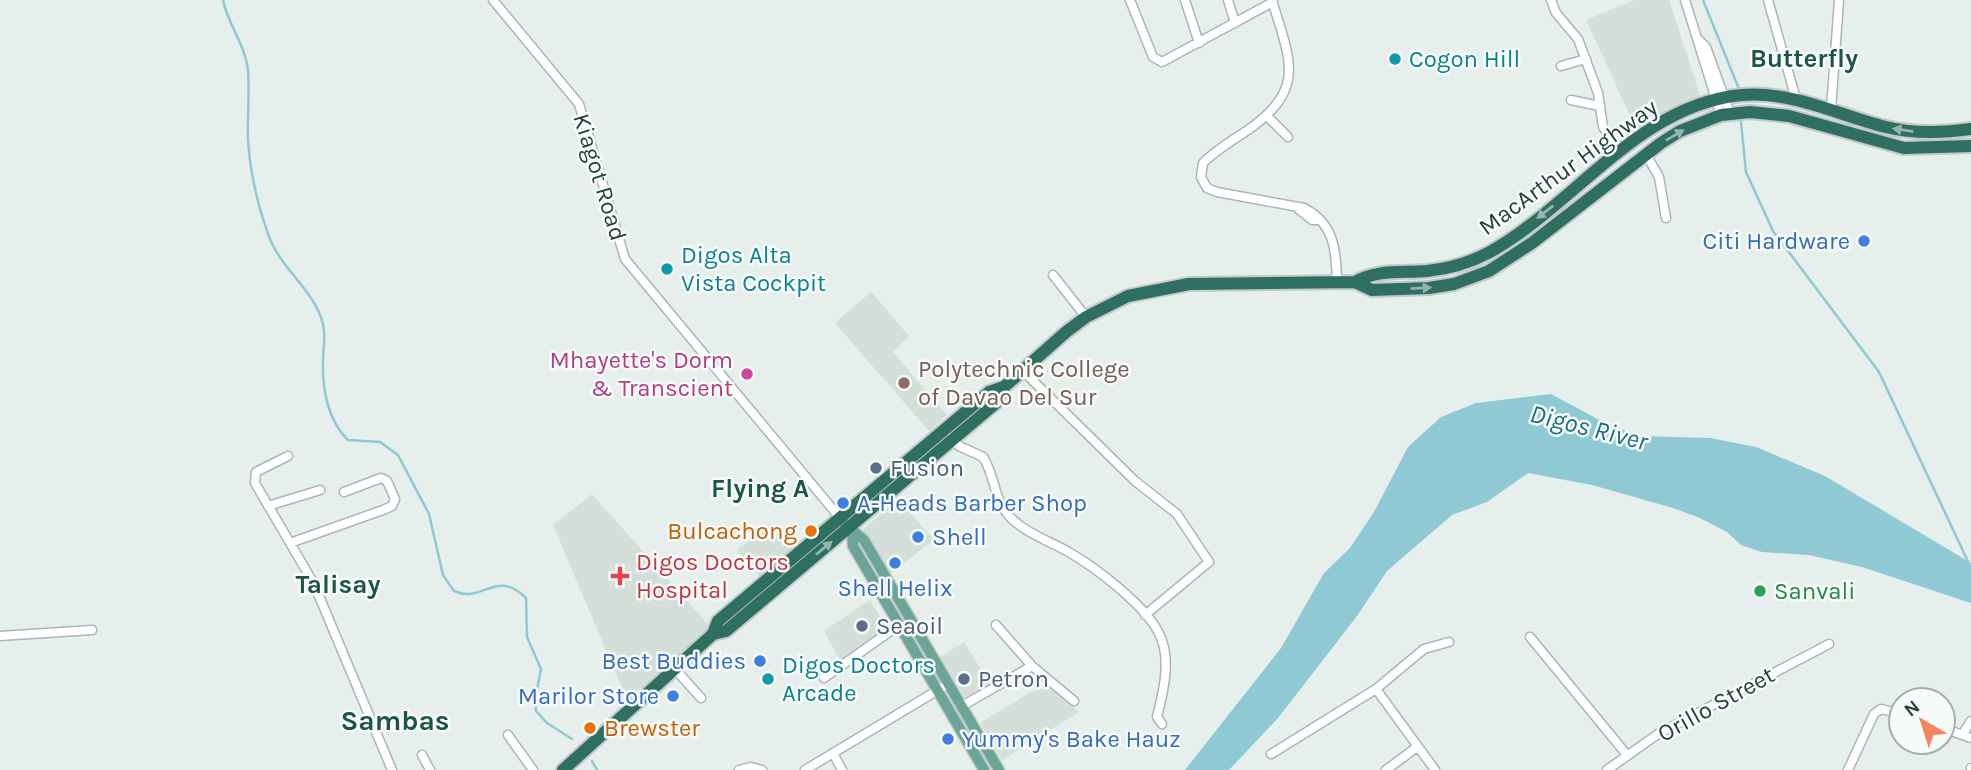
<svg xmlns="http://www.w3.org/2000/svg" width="1971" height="770" font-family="Karla,sans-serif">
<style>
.built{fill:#d4dfda}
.water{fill:#8ec9d4}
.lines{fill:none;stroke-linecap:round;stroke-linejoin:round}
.stream{stroke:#8ec9d4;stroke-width:2.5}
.minor-casing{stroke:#a8b8b2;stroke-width:11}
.major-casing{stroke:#c2cac8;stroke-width:13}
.highway-casing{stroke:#c2cac8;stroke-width:16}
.minor{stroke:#fff;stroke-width:8}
.major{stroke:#6aa596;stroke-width:10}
.highway{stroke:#2f6f62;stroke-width:12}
.oneway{fill:#93b5ae}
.culture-dot{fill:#0f9aa8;stroke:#f7fbf9;stroke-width:2.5}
.shop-dot{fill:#3f7fe0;stroke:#f7fbf9;stroke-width:2.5}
.hotel-dot{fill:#d1479c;stroke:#f7fbf9;stroke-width:2.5}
.education-dot{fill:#8d6e63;stroke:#f7fbf9;stroke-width:2.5}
.service-dot{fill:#5c6f8a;stroke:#f7fbf9;stroke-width:2.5}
.food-dot{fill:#e8710a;stroke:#f7fbf9;stroke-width:2.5}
.health-dot{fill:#e0444e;stroke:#f7fbf9;stroke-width:2.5}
.leisure-dot{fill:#2e9e5b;stroke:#f7fbf9;stroke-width:2.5}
.labels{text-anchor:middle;stroke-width:5;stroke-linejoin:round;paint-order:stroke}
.culture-label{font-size:24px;fill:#0d838f;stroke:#f7fbf9;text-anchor:start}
.street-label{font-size:24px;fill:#24423a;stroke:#f7fbf9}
.shop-label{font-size:24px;fill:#366cbe;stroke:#f7fbf9;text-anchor:end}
.hotel-label{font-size:24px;fill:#b23c85;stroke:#f7fbf9;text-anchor:end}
.education-label{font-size:24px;fill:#785e54;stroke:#f7fbf9;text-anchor:start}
.service-label{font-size:24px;fill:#4e5e75;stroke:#f7fbf9;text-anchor:start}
.food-label{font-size:24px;fill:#c56008;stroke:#f7fbf9;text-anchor:end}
.health-label{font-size:24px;fill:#be3a42;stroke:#f7fbf9;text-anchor:start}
.leisure-label{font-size:24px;fill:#27864d;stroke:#f7fbf9;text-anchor:start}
.neighbourhood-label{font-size:26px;font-weight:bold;fill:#1f5548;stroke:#f7fbf9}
.water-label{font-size:26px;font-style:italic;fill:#1c6f80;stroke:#f7fbf9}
.quarter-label{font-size:28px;font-weight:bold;fill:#1f5548;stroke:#f7fbf9}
</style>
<rect width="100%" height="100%" fill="#e6efeb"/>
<path class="built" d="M1635,0H1669L1702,101L1639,135L1586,20Z
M871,292L909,336L893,352L947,415L929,431L835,323Z
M592,494L711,628L627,700L553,525Z
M898,499L934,540L889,574L862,530Z
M769,524L787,547L799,550L762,580L737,550Z
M870,600L888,630L841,662L824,631Z
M964,642L990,684L966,699L940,657Z
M1044,684L1079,712L1002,760L980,723Z"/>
<path class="water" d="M1551,394L1607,424L1640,436L1710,438L1756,447L1825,476L1971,563V603L1862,567L1809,555L1762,552L1741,545L1727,532L1700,518L1673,508L1592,485L1528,473L1487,502L1452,515L1387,571L1357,616L1278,718L1229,770H1185L1281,648L1324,573L1350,548L1374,512L1408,447L1441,417L1476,403Z"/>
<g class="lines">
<path class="stream" d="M223,0C228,25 245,44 248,70C250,93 247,117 248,140C250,172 257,203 268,234C280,269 314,289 323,324C326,337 323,349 323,361C322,389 328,421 348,440L380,442L398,455L429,514L443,575L454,591C484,604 495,568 526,598L527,637L541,669L535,700L536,711L547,723L572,739
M1703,0L1739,89
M1741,122L1746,172L1773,231L1879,372L1971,568
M592,761L597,770"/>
<g class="minor-casing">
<path id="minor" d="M493,0L579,104L625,259L840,518
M1130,0L1153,57L1162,62L1273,2
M1185,0L1199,43
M1228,0L1235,23
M1272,0C1290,61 1307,88 1248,130C1233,140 1216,150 1203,163L1201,177L1207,188L1217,192L1304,208C1335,224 1336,251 1337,282
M1551,0L1556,13L1578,39L1598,93L1603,127L1620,153
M1685,0L1721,115
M1768,0L1796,99
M1699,40L1706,47L1730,113
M1561,66L1586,59
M1571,100L1600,106
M1831,110L1839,0
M1267,116L1288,137
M1646,154L1659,177L1666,218
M1297,208L1312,220H1320
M1053,275L1086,317
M1022,370L1135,481L1177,514L1209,562L1145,615
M951,438L959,446L983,457C996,477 993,501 1012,519C1028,534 1049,541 1067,551C1095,567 1150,608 1161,638C1171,662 1163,693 1157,717L1162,724
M288,456L256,472L255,483L314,584L392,770
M268,506L320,490
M290,543L383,510L392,506L395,499L387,481L381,478L344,492
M996,625L1032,666L1074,701
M0,636L92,630
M1530,637L1627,755
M675,669L701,698
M824,678L899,625
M1376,689L1435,770
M962,706L1032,666
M1943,728L1971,738
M508,735L533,770
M1962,735L1971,721
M833,753L842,770
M1271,754L1376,689L1424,649L1449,642
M422,755L430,770
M739,770L751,767L762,770
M805,770L948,684
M1386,770L1417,747
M1607,770L1658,734L1829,644
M1848,770L1874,714L1881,709L1901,714
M1971,770V768"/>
</g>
<g class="major-casing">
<path id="major" d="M844,523L864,540L999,770
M852,533L853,546L984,770"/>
</g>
<g class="highway-casing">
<path id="highway" d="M1355,282C1378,269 1401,273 1427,271C1447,269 1469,263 1488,253C1574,206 1639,104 1742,95C1793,91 1838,115 1886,127C1914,134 1943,133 1971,129
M713,634L718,621L989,392L1004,387
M563,770L713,634L726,631L996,403L1004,387L1066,332L1086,317L1128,296L1189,284L1355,282L1372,290L1429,288L1454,284L1489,271L1532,243L1661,143L1680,131L1721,115L1750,112L1789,116L1904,148L1971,146"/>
</g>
<use href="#minor" class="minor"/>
<use href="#major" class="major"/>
<use href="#highway" class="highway"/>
</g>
<defs><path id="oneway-solid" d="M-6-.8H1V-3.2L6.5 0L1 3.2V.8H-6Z" transform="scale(1.75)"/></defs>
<g class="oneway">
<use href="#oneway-solid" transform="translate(1903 130) rotate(-171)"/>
<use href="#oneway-solid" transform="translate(1675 135) rotate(-31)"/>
<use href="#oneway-solid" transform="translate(1545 212) rotate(142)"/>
<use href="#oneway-solid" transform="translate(1421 288) rotate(-3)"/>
<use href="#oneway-solid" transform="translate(824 548) rotate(-40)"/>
</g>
<g class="culture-dot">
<circle cx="1395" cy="59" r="7"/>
<circle cx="667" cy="269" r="7"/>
<circle cx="768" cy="679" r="7"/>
</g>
<g class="shop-dot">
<circle cx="1864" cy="241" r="7"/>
<circle cx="843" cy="503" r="7"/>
<circle cx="918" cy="537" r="7"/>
<circle cx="895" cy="563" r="7"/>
<circle cx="760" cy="661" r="7"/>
<circle cx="673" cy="696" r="7"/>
<circle cx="948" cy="739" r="7"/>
</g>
<circle class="hotel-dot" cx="747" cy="374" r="7"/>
<circle class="education-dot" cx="904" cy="383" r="7"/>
<g class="service-dot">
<circle cx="876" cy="468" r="7"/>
<circle cx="862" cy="626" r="7"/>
<circle cx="964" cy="679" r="7"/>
</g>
<g class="food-dot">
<circle cx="811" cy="531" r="7"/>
<circle cx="590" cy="728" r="7"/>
</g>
<path class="health-dot" d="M616.5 565.5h7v7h7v7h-7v7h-7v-7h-7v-7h7z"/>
<circle class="leisure-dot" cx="1760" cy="591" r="7"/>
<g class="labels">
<g class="culture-label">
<text x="1409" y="67">Cogon Hill</text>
<text x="681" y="263">Digos Alta<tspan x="681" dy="28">Vista Cockpit</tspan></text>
<text x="782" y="673">Digos Doctors<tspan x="782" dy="28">Arcade</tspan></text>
</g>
<g class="street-label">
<text transform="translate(1568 167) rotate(-36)" y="8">MacArthur Highway</text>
<text transform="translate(600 177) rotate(73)" y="8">Kiagot Road</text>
<text transform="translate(1716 704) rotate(-29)" y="8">Orillo Street</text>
</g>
<g class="shop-label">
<text x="1850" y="249">Citi Hardware</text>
<text x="857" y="511" text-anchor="start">A-Heads Barber Shop</text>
<text x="932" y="545" text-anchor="start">Shell</text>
<text x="895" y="596" text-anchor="middle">Shell Helix</text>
<text x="746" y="669">Best Buddies</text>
<text x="659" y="704">Marilor Store</text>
<text x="962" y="747" text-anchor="start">Yummy's Bake Hauz</text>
</g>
<g class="hotel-label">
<text x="733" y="368">Mhayette's Dorm<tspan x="733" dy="28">&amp; Transcient</tspan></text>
</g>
<g class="education-label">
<text x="918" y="377">Polytechnic College<tspan x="918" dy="28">of Davao Del Sur</tspan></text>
</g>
<g class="service-label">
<text x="890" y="476">Fusion</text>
<text x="876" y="634">Seaoil</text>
<text x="978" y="687">Petron</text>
</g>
<g class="food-label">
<text x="797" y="539">Bulcachong</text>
<text x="604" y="736" text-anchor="start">Brewster</text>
</g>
<g class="health-label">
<text x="636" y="570">Digos Doctors<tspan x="636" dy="28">Hospital</tspan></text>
</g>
<g class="leisure-label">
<text x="1774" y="599">Sanvali</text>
</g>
<g class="neighbourhood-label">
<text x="1804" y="67">Butterfly</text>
<text x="760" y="497">Flying A</text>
<text x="338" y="593">Talisay</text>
</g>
<g class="water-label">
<text transform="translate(1589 427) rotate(14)" y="9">Digos River</text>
</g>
<g class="quarter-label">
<text x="395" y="730">Sambas</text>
</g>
</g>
<g transform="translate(1922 721) rotate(321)"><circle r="33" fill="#f7fbf9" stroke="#a3b1ad" stroke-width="2"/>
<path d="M0-5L12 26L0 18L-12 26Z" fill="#f4845f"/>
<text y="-10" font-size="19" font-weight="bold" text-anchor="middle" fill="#24423a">N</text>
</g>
</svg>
